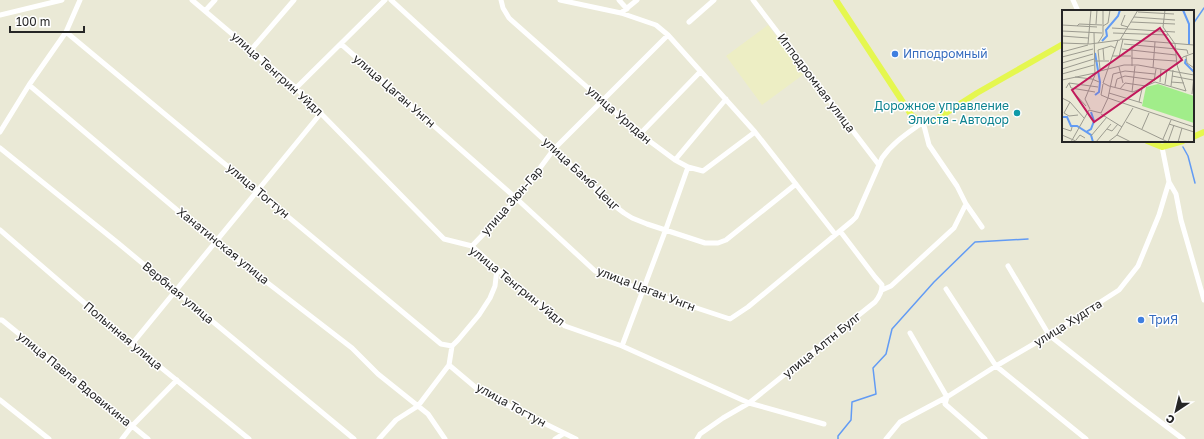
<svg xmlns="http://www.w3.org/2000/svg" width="1204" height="439" font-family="'Golos Text',sans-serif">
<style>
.education{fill:#edeec4}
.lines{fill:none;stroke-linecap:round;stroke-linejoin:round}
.stream{stroke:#629bf4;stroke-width:1.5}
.minor{stroke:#fff;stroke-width:5}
.major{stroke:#e5f74f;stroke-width:6}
.shop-dot{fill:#3f7fe0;stroke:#fff;stroke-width:1.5}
.culture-dot{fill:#0f9aa8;stroke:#fff;stroke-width:1.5}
.labels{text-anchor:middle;stroke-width:3;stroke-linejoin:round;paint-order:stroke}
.shop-label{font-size:12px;fill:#366cbe;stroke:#fff;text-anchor:start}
.street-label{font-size:12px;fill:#262626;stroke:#fff}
.culture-label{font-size:12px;fill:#0d838f;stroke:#fff;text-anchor:end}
.inset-river{fill:none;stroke:#629bf4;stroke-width:2}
.inset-road{fill:none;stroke:#9c9b90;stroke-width:1}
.view{fill:#c2185b;fill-opacity:0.15;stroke:#c2185b;stroke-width:2}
.inset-edge{fill:none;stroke:#262626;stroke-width:2}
</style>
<rect width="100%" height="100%" fill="#eae9d6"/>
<path class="education" d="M768,25L804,74L762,105L726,56Z"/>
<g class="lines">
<path class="stream" d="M1193,24L1204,8
M1183,147L1188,156L1195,183
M838,439V436L851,420L852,402L876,394L873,368L886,354L892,329L934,282L975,242L1028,239"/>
<path class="minor" d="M192,0L296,88L444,239L472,246L497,269L565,326L622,346L749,403L824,424
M391,0L554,149L611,203L624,213L632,218L647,224L705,243H718L726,240L796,184
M501,0L503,8L509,18L640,134L675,160L688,167L703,171L755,132
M560,0L621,13L656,25L668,35L755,132L835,234
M619,0L627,9
M753,0L879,165
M1073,0L1078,11
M205,11L215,0
M621,13L637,0
M0,15L62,0
M689,22L714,0
M66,32L441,344L452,346
M341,44L517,199L595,271L642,290L730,319L748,307L852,221L856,217L882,158C893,142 908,133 923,122L929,145L957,186L966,204L954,228L891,286L882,290
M251,50L294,0
M29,85L216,243L352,348L378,374L428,414L445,439
M296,88L385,0
M0,132L29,85L66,32L80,0
M640,134L700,72
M0,148L118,243L354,439
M675,160L726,99
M1169,182L1176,194L1181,220L1204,300
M966,204L982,227
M0,230L132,344L249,439
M472,246L517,199L554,149L668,35
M1008,266L1049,335L1134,402L1183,439
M946,289L996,366L1086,439
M0,320H2L148,439
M910,333L947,397L945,404L985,439
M132,344L321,113
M622,346L666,229L688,167
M449,365L481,392L576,439
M0,400L49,439
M122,439L132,426L177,380
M379,439L396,420L418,406L449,365L452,346L458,340L479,315L490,298L495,286L497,269
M555,439L563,434
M697,439L700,434L723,418L749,403L875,302C880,296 882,292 882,285L875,277L840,231
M886,439L900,422L947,397L996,366L1049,335L1119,290L1138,266L1159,215L1165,195L1169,182L1162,147"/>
<path class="major" d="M836,0L912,116L923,122L935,120L977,93L1063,44
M1193,137L1204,132
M1147,141L1162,147L1183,141"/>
</g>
<g class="shop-dot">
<circle cx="895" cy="54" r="4"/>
<circle cx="1141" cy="320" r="4"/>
</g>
<circle class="culture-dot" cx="1017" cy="113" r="4"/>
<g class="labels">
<g class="shop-label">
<text x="903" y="58">Ипподромный</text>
<text x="1149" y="324">ТриЯ</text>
</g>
<g class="street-label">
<text transform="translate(277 74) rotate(42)" y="4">улица Тенгрин Уйдл</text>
<text transform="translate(816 83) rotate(53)" y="4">Ипподромная улица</text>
<text transform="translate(394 91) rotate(41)" y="4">улица Цаган Унгн</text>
<text transform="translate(619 115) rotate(41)" y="4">улица Урлдан</text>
<text transform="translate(581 174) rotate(43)" y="4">улица Бамб Цецг</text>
<text transform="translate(258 191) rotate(40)" y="4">улица Тогтун</text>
<text transform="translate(512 201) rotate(-49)" y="4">улица Зюн-Гар</text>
<text transform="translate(223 246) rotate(39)" y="4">Ханатинская улица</text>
<text transform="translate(517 286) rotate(39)" y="4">улица Тенгрин Уйдл</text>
<text transform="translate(646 289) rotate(21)" y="4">улица Цаган Унгн</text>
<text transform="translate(178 293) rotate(40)" y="4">Вербная улица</text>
<text transform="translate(1068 323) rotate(-32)" y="4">улица Худгта</text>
<text transform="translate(123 336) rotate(40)" y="4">Полынная улица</text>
<text transform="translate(822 345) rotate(-39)" y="4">улица Алтн Булг</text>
<text transform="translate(74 379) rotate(39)" y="4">улица Павла Вдовикина</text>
<text transform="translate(511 405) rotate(29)" y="4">улица Тогтун</text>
</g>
<g class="culture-label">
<text x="1009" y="110">Дорожное управление<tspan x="1009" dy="14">Элиста - Автодор</tspan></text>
</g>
</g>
<g transform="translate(1062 10)">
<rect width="132" height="132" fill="#eae9d6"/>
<path d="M96,74L132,86V113L80,96L84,77Z" fill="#a1ed8a"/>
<path class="inset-river" d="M121,0L127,14V35M40,31L45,26L44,20L56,6L58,0M124,49L123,53L132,62M33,85L37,82L38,72L33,43M0,107H5L9,116H15L29,125L31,132M24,122L29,119L32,111L29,102"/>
<path class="inset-road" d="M103,0L101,17L113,34L115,55L124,81M76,2L112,4M63,5L59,15L66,17M72,7L113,10M69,12L113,14M34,14L35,0M0,15L35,17M15,16L17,14L40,15M41,16L46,13L48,0M50,18L113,22M0,21L40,23M51,23L106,25M0,26L26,28M59,29L132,35M0,33L28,34L58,30L76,0M36,33L41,25V0M26,34L29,0M62,34L125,40L126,44M41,38L42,50M60,39L114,45M0,42L26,35M50,46H69M124,46L125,53L132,58M0,47L31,39M57,47L61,29M69,48L114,51M32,51H47M0,53L31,44M115,55L121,47L132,43M70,56V36M57,57L61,73M91,58L93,32M0,59L32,49M38,59L36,40L49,36L53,38M38,61L62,55H76L132,65M0,64L32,55M110,66L131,70M13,67L30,69L37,72M0,70L33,63M92,71L94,59M93,72L124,81M98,72L99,59M109,72L122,73M7,73L36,77M41,74L39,85L46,88L51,64L63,61L93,64M103,74L105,60M47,76L41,73L56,30M47,76L71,82L93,72M109,76L111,60M53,77L55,69L63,66L92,70M4,78L7,73L9,78L33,82M58,79L63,73L84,76M70,82L73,56M47,83L80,93M13,84L24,96M130,84L132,66M0,88L8,92L22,108M8,92L2,103L7,106L16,105M77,92L80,79M28,99L23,89L33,65L32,23M39,104L60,117M64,112L106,132M107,114L132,122M0,118L9,121L10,117M45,119L50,121L56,114M80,119L87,103M0,125L16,132M55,125L69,132M29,126L45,107M101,129L109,110M14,130L18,125L23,128M9,132L27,100L39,103L46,88L132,117M34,132L49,114M46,132L55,125L71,98M106,132L112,115M116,132L120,118"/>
<path class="view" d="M98,18L120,50L32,112L10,80Z"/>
<rect width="132" height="132" class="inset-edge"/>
</g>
<g transform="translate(1176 411) rotate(215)" stroke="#ffffff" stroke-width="3" paint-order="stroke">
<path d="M0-3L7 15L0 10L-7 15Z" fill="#262626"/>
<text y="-6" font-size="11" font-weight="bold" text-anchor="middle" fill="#262626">С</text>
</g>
<path d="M10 26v6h74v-6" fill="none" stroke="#262626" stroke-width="2"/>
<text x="16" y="26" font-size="12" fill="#262626" stroke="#ffffff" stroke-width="3" paint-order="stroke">100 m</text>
</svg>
